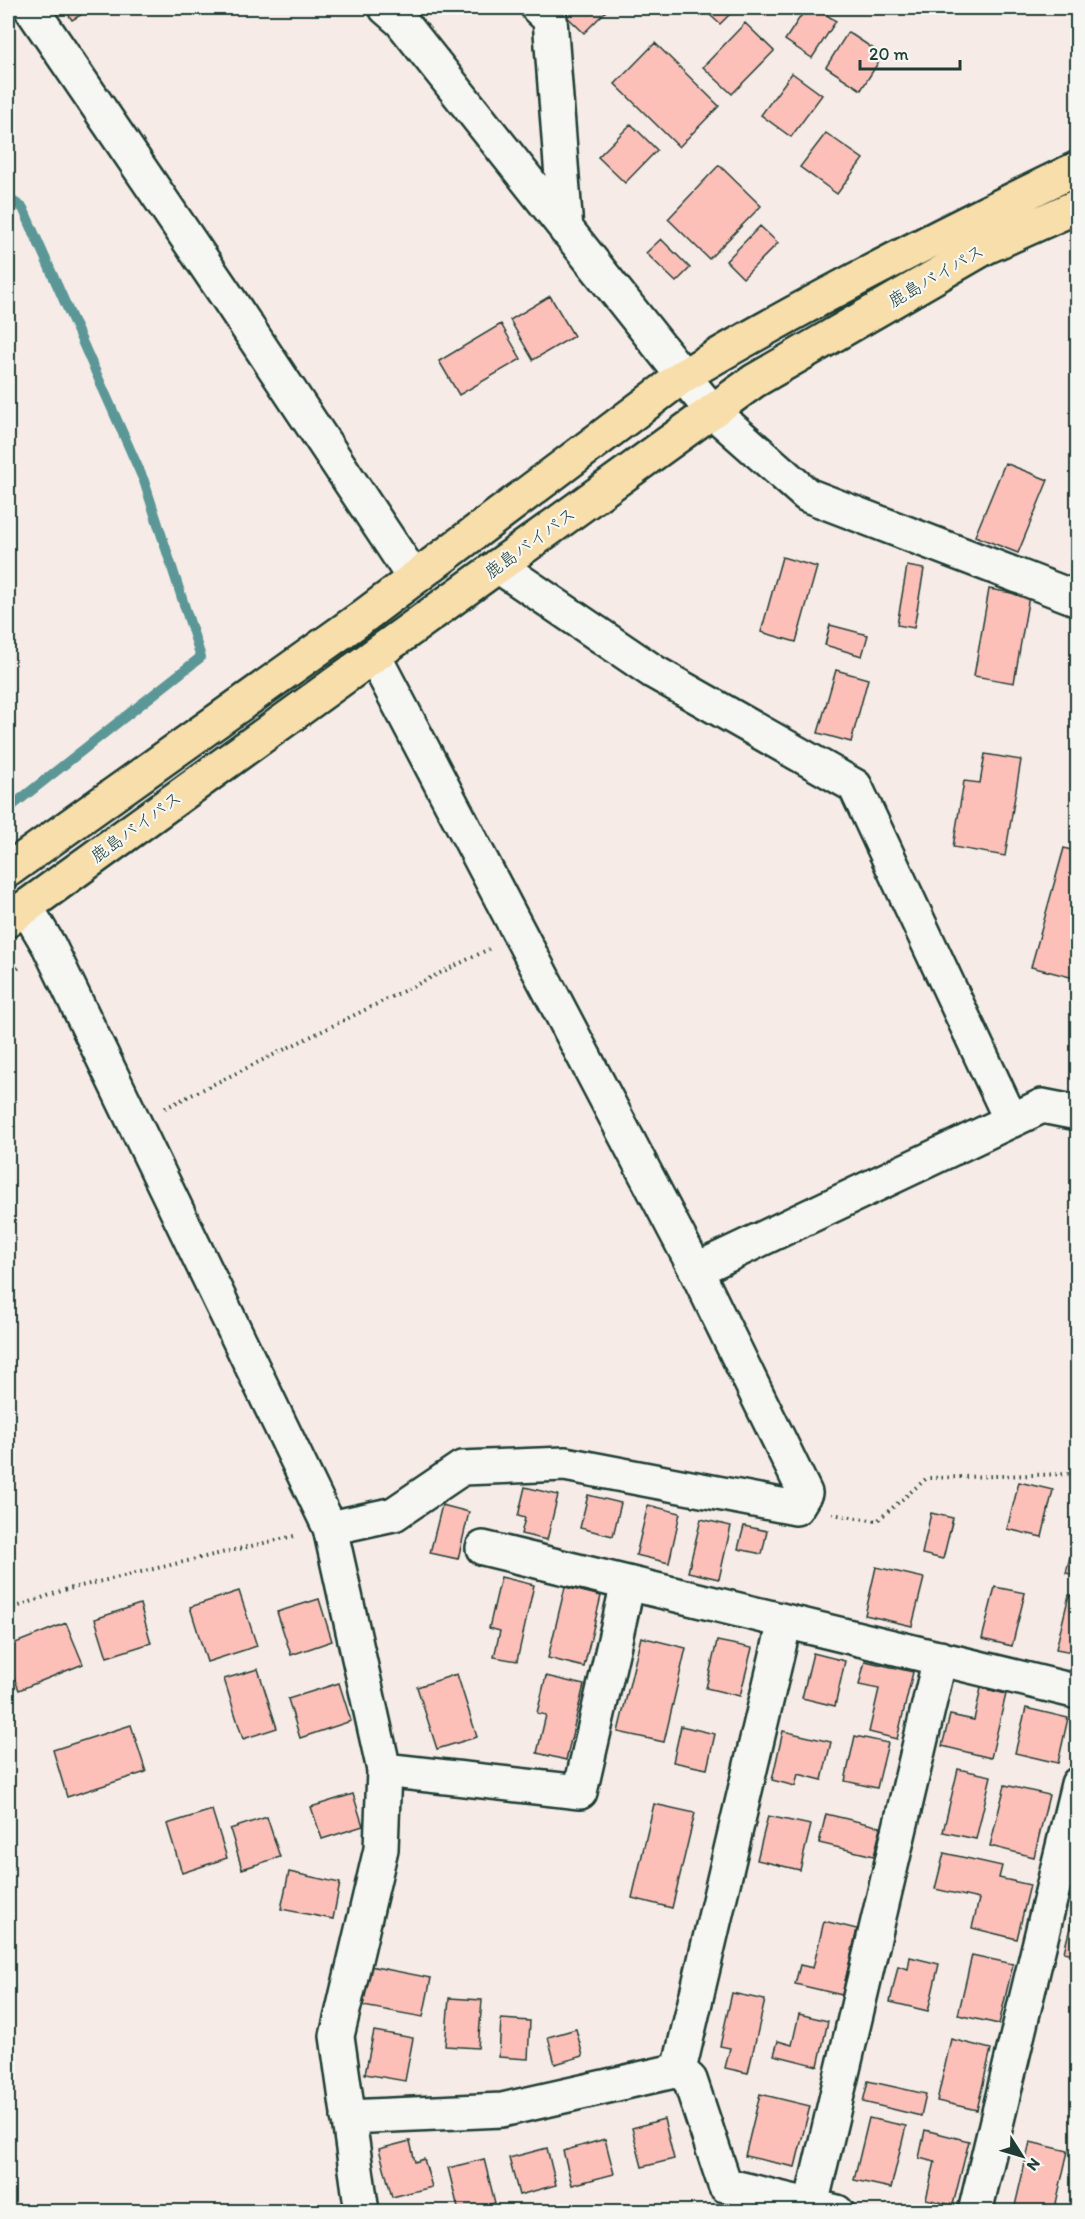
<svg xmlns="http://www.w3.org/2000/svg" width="1085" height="2219" font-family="Itim,'Klee One',sans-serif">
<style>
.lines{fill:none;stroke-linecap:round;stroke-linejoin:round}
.stream{stroke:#5a9796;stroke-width:10}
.building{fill:#fcc0b9;stroke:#1f3d34;stroke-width:1.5}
.minor-casing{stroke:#1f3d34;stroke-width:38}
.highway-casing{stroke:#1f3d34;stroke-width:38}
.path{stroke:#1f3d34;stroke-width:4;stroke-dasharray:1.5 4.5;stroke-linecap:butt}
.minor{stroke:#f6f6f2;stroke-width:33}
.highway{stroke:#f8deab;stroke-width:33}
.labels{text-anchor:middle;stroke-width:4.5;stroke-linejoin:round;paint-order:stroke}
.street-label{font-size:18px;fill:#1f3d34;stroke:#f6f6f2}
</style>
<rect width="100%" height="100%" fill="#f7ebe7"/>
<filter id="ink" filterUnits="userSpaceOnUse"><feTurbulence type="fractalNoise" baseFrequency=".0167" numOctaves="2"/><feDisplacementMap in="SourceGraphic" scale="12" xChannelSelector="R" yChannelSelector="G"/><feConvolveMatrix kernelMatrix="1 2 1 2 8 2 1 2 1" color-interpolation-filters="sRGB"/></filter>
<g filter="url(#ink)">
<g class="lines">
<path class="stream" d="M8,198L23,208L144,481L201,657L8,809"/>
</g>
<path class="building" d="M64,8H93L72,20Z
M558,8H609L584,33Z
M702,8H736L720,24Z
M806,8H816L836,21L812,58L785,40Z
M745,23L774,51L732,94L703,67Z
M848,32L883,55L861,90L826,67Z
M655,43L719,106L679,147L615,84Z
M792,73L822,95L791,137L761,115Z
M631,124L657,150L625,183L598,157Z
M826,133L863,159L837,194L800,167Z
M719,165L761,206L709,259L668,219Z
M760,226L778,243L743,278L726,261Z
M661,239L690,268L676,282L646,253Z
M550,296L574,336L533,360L510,320Z
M501,324L521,359L459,395L439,361Z
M1005,463L1048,480L1018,553L975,536Z
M782,557L817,567L796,642L761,632Z
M907,566L924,569L914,628L897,625Z
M989,589L1029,596L1014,683L974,676Z
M830,625L868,635L862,656L825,645Z
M836,670L868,679L851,742L818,733Z
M985,754L1021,760L1005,856L953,847L964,781L980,783Z
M1064,848L1078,852V979L1031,967Z
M1019,1482L1053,1490L1042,1537L1007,1529Z
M525,1487L558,1495L547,1540L521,1534L525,1518L518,1516Z
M588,1495L621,1503L613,1536L580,1528Z
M442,1505L469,1512L458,1559L430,1553Z
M648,1505L680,1513L669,1563L636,1555Z
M931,1513L953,1518L943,1559L922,1554Z
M701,1519L731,1526L719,1579L688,1572Z
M1078,1524V1576L1066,1573Z
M744,1526L767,1531L762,1554L738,1549Z
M876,1567L924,1578L912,1626L865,1615Z
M501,1577L534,1585L517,1661L494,1657L500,1631L489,1628Z
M565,1587L601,1596L584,1667L548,1658Z
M995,1587L1025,1593L1012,1646L982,1639Z
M239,1591L257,1646L207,1662L190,1607Z
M1069,1595L1078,1596V1653L1056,1649Z
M319,1599L332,1641L291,1655L277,1612Z
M140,1604L151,1643L107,1657L95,1619Z
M66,1623L83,1664L19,1690L8,1663V1646Z
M641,1637L686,1648L664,1742L618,1732Z
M717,1641L752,1648L740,1696L706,1688Z
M813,1653L845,1661L835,1706L802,1698Z
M865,1661L913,1672L897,1739L869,1732L879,1689L859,1685Z
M258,1669L277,1728L243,1739L224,1679Z
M457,1674L477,1737L437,1749L417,1687Z
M546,1676L584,1685L566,1760L537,1753L546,1715L537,1713Z
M339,1683L351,1721L300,1738L288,1699Z
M981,1688L1006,1694L991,1758L942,1746L950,1715L974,1720Z
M1026,1708L1068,1718L1058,1763L1015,1753Z
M131,1725L146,1772L67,1797L53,1750Z
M681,1726L715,1734L707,1769L673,1762Z
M783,1731L831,1742L822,1780L798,1774L795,1786L772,1780Z
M855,1736L888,1743L877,1788L845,1781Z
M958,1769L991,1776L976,1839L943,1832Z
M1005,1785L1049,1795L1034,1857L990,1846Z
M353,1794L363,1826L322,1839L311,1807Z
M654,1804L695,1813L672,1908L632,1898Z
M212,1810L227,1858L182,1873L167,1824Z
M826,1814L881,1827L874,1856L819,1843Z
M768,1816L811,1825L800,1870L757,1860Z
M267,1817L280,1857L242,1869L230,1829Z
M944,1853L1002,1866L999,1878L1030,1885L1017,1939L972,1928L979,1899L935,1889Z
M289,1872L340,1883L333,1919L281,1909Z
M1078,1894V1955L1064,1952Z
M824,1921L857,1929L842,1995L795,1984L800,1965L813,1968Z
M972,1955L1013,1964L999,2024L958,2015Z
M910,1957L939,1964L928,2011L890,2002L898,1966L908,1969Z
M370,1966L431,1978L423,2017L363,2006Z
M732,1993L765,2000L748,2073L725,2068L730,2048L720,2046Z
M449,1998L482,2000L478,2048L445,2046Z
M799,2014L828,2021L818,2066L774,2055L778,2041L792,2045Z
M501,2019L530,2021L528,2059L499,2057Z
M576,2029L583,2056L555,2064L548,2037Z
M374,2031L413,2038L405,2081L365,2074Z
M951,2039L991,2049L977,2110L937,2101Z
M868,2081L926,2094L921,2116L863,2102Z
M760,2094L810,2106L795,2167L745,2156Z
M869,2118L906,2126L891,2188L854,2180Z
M664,2119L674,2159L642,2167L632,2128Z
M925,2130L969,2141L953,2205L926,2199L935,2162L919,2158Z
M605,2139L614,2174L572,2185L563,2151Z
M410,2141L415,2162L424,2159L432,2187L392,2197L379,2149Z
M1030,2142L1068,2151L1054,2212L1014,2210Z
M547,2148L556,2185L519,2195L509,2158Z
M484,2159L495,2203L459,2212L448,2168Z
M1074,2195H1078V2212H1070Z"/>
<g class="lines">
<g class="minor-casing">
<path id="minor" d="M31,8L226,295L414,578
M386,8L401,21L683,376L713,412L807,495L1078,599
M538,8L550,19L566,230
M498,566L654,672L855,786L1011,1120
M26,907L49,946L330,1528L384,1770L381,1849L337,2036L362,2212
M696,1270L1042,1106L1078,1113
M330,1528L394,1514L462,1468L565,1464L796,1508L805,1493L696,1270L374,656
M483,1548L1078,1692
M384,1770L580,1792L628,1583
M679,2070L785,1621
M348,2117L502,2110L679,2070L690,2080L725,2185L837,2212
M811,2205L940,1658
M975,2212L1078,1784"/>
</g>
<g class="highway-casing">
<path id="highway" d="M8,870L360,619L683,376C811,300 943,233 1078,168
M8,920L754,381L986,247L1078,206"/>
</g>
<path class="path" d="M8,976L21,966
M165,1108L489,949
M832,1514L877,1521L927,1478L1068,1474L1078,1478
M8,1610L64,1590L298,1535"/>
<use href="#minor" class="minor"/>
<use href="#highway" class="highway"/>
</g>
</g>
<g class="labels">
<g class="street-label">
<text transform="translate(936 276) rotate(-30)" y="6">鹿島バイパス</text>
<text transform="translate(530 543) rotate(-36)" y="6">鹿島バイパス</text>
<text transform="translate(136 827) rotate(-36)" y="6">鹿島バイパス</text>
</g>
</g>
<rect width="1085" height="2219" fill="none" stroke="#f6f6f2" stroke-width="30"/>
<rect x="15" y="15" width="1055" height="2189" fill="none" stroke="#1f3d34" stroke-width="2" filter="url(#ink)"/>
<g transform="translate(1022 2156) rotate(127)" stroke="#f6f6f2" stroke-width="4.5" paint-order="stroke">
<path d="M0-4.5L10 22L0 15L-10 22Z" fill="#1f3d34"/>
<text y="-9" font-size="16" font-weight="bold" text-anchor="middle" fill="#1f3d34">N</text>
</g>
<path d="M860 60v9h100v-9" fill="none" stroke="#1f3d34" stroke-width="3"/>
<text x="869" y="60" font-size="18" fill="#1f3d34" stroke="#f6f6f2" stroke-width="4.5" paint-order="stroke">20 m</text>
</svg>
